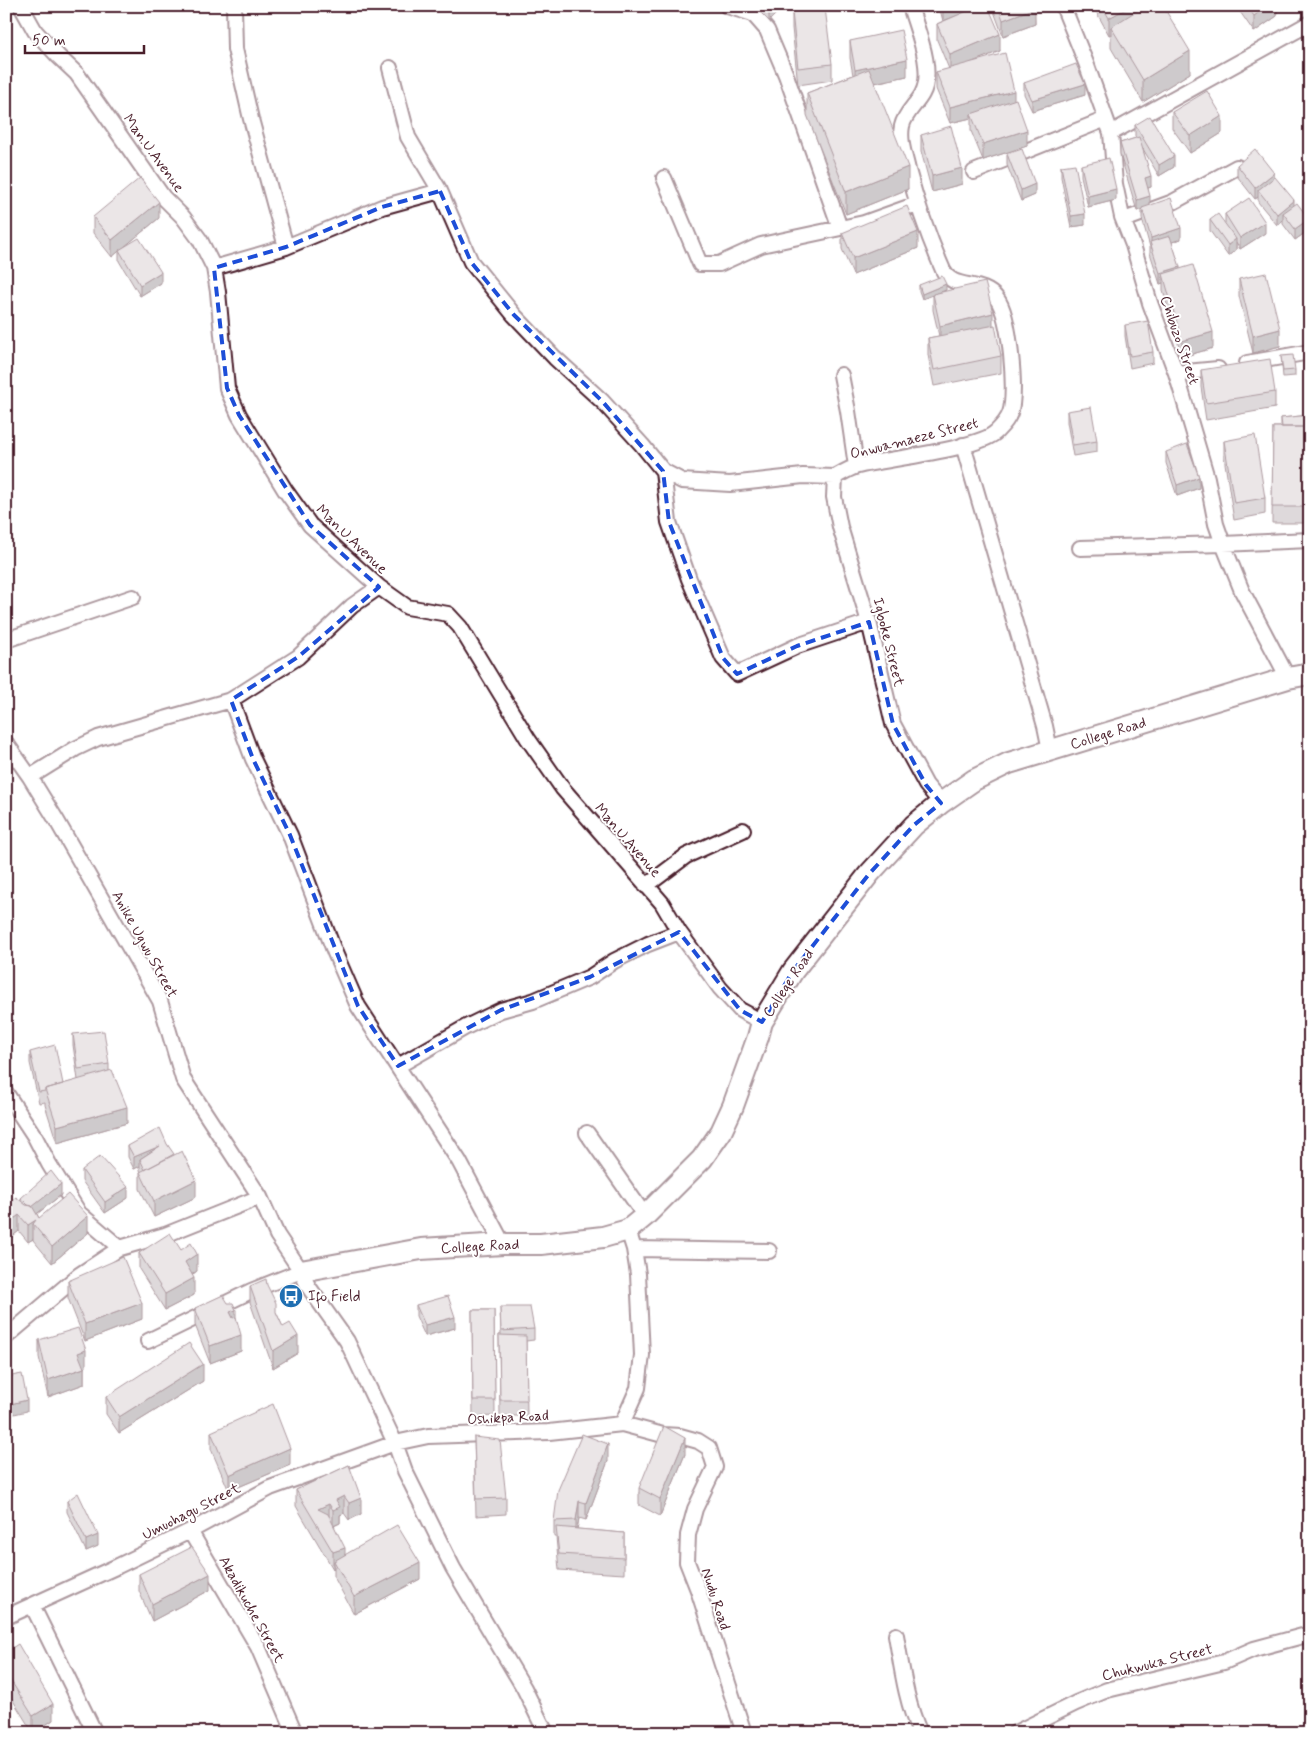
<svg xmlns="http://www.w3.org/2000/svg" width="1316" height="1739" font-family="Mynerve,sans-serif">
<style>
.lines{fill:none;stroke-linecap:round;stroke-linejoin:round}
.street-casing{stroke:#4a1f2b;stroke-width:18}
.secondary-casing{stroke:#4a1f2b;stroke-width:24}
.street{stroke:#fff;stroke-width:14}
.secondary{stroke:#fff;stroke-width:20}
.wall{fill:#b5abaf;stroke:#4a1f2b}
.shaded-wall{fill:#938b8e;stroke:#4a1f2b}
.building{fill:#d2c7cb;stroke:#4a1f2b}
.marked{fill:none;stroke:#1d4ed8;stroke-width:4;stroke-dasharray:10 6;stroke-linejoin:round}
.labels{text-anchor:middle;stroke-width:4;stroke-linejoin:round;paint-order:stroke}
.street-label{font-size:15px;fill:#4a1f2b;stroke:#fff}
.poi-label{font-size:15px;fill:#4a1f2b;stroke:#fff;text-anchor:start}
</style>
<rect width="100%" height="100%" fill="#fff"/>
<filter id="ink" filterUnits="userSpaceOnUse"><feTurbulence type="fractalNoise" baseFrequency=".02" numOctaves="2"/><feDisplacementMap in="SourceGraphic" scale="10" xChannelSelector="R" yChannelSelector="G"/><feConvolveMatrix kernelMatrix="1 2 1 2 8 2 1 2 1" color-interpolation-filters="sRGB"/></filter>
<g filter="url(#ink)">
<g class="lines">
<g class="street-casing">
<path id="street" d="M21,6L35,31L58,56L77,74L163,197L183,217L200,240L214,268L218,292L227,388L239,415L285,490L310,525L379,587L407,607L448,614L460,627L528,739L563,789L662,903L679,932L720,988L740,1010L762,1022
M234,6L235,49L251,119L286,247
M727,6L753,14L767,30L786,75L840,228
M1063,6L1086,63L1111,133L1115,184L1122,217L1133,245L1150,303L1176,373L1207,478L1216,524L1223,544L1242,591L1288,678
M390,68L408,137L440,191L471,262L514,315L555,358L602,401L642,445L663,471L682,481L730,484L803,476L835,477
M1111,133L1310,23
M974,172L1106,119
M664,178L700,264H719L761,245L864,223L917,204
M1124,220L1173,202L1237,167
M214,268L286,247L382,207L440,191
M1247,363L1310,352
M1176,373L1218,369
M841,375L848,411L856,466
M963,445L1045,726L1050,750
M663,471L669,522L689,579L723,658L737,674L797,646L869,622
M835,477C842,473 850,468 858,466C885,459 981,449 997,431C1001,427 1008,419 1010,413C1017,393 1010,315 997,299C982,279 952,291 943,270C929,238 917,204 908,170C905,156 899,141 902,126C905,113 916,105 922,94C935,71 917,30 910,6
M835,477L834,497L840,527L869,622L893,724L926,785L941,803
M1080,548L1223,544L1310,540
M6,640L133,597
M231,700L253,759L290,835L335,953L358,1006L459,1161L503,1244
M6,743L30,777L57,821L160,1001L183,1079L260,1197L277,1235L301,1271L308,1286L347,1341L395,1443L405,1471L453,1568L524,1688L546,1733
M30,777L75,749L98,738L231,700L298,657L352,606L379,587
M646,886L686,856L743,830
M398,1066L466,1027L501,1010L533,1001L590,977L614,961L648,944L679,932
M6,1093L35,1137L49,1164L79,1213L120,1248
M587,1133L645,1216
M634,1249L769,1251
M6,1337L79,1275L120,1248L165,1235L260,1197
M148,1341L251,1291L301,1271
M622,1424L638,1388L642,1355L638,1274L634,1249L628,1230
M190,1531L258,1647L295,1733
M32,1605L95,1733
M6,1617L118,1566L190,1531L270,1488L395,1443L428,1436L549,1432L622,1424L663,1435L680,1436L698,1441L709,1448L715,1467L695,1509L688,1535L687,1562L698,1590L744,1733
M896,1635C902,1669 906,1702 920,1733
M1015,1733L1076,1703L1107,1690L1224,1662L1254,1649L1310,1634"/>
</g>
<g class="secondary-casing">
<path id="secondary" d="M301,1271L421,1249L503,1244H541L603,1237L628,1230L645,1216L702,1159L721,1132L733,1106L758,1037L762,1022L793,971L869,874L914,825L941,803L974,780L1009,763L1288,678L1310,674"/>
</g>
<use href="#street" class="street"/>
<use href="#secondary" class="secondary"/>
</g>
<path class="wall" d="M754,6H784L769,21Z
M939,6H988L1000,51L968,63L1014,100L1027,146L983,160L971,131V118L950,123L936,89V72L949,69L937,40V24L943,21Z
M992,6H1034L1035,24L1003,36Z
M1093,6H1163L1190,73L1143,102L1111,48V34L1109,35Z
M1236,6H1277V16L1254,32Z
M792,12L832,64V80L798,85L792,28Z
M850,41L907,76L875,83L908,189L846,214L807,115V93L853,75L850,58Z
M1024,83L1085,95L1032,111L1024,94Z
M1172,112L1222,133L1190,153L1172,128Z
M1135,125L1174,167L1159,176L1143,149L1151,187L1148,188L1150,205L1181,239L1172,242L1180,269L1213,348L1182,357L1163,290V283L1160,284L1150,253V247L1142,219V209L1137,211L1120,154V143L1136,138L1135,136Z
M921,135L962,184L932,192L921,151Z
M1007,154L1035,195L1021,201L1007,165Z
M1081,165L1116,200L1088,207L1081,176Z
M1237,165L1274,178L1294,205L1309,230L1295,240L1283,224V220L1277,225L1258,202V197L1255,199L1237,176Z
M1061,166L1085,225L1071,227L1061,177Z
M1225,214L1265,233L1240,249L1236,242V250L1228,256L1210,231V220L1225,223Z
M93,217L159,218L125,246L161,283L140,296L119,261V251L112,257L93,233Z
M842,233L918,248L853,275L842,249Z
M1239,279L1280,346L1253,353L1239,296Z
M919,285L946,290L939,292L993,326L1001,356V373L934,386L928,355V338L939,336L933,310V295L922,299L919,291Z
M1125,325L1153,352V363L1130,368L1125,336Z
M1281,356L1295,370V376L1283,377Z
M1201,370L1275,392V408L1206,420L1201,387Z
M1067,411L1097,441V452L1073,456L1067,422Z
M1310,415V523H1272L1273,427H1281V418Z
M1224,441L1265,498V514L1234,520L1224,457Z
M1166,452L1199,488L1177,496L1166,463Z
M73,1034L109,1064V1071L127,1123L57,1143L45,1105V1102L39,1103L30,1063V1052L63,1084L78,1080L73,1045Z
M167,1144L196,1197L154,1217L140,1189V1172H141L140,1170V1166L134,1169L128,1157V1146Z
M82,1170L128,1198L105,1213L82,1181Z
M61,1195L37,1214L39,1218L88,1233L52,1263L33,1240V1239L28,1242L19,1231L6,1241V1205L21,1201V1198Z
M181,1250L197,1271L192,1275L194,1295L165,1310L139,1269V1253Z
M68,1281L142,1319L85,1341L68,1298Z
M250,1286L276,1312L283,1327L298,1353L273,1368L250,1302Z
M416,1305L455,1328L425,1336L416,1316Z
M500,1307L534,1329V1340L526,1341L527,1416H500L499,1335H501Z
M195,1308L236,1318L241,1351L210,1363L195,1325Z
M472,1310H494L495,1416L473,1417Z
M39,1340L86,1367L84,1368V1384L48,1397L39,1357Z
M6,1377L27,1411L7,1392Z
M203,1381L119,1433L106,1414V1397Z
M211,1432L290,1465L229,1491L211,1449Z
M474,1437L506,1498V1514L476,1516Z
M685,1454L660,1516L639,1505V1488Z
M608,1461L586,1520L579,1518L577,1529L624,1533V1574L559,1570L556,1537H554V1521Z
M349,1465L361,1514L349,1520L344,1513L340,1515V1523L334,1526L345,1555L420,1579L354,1614L334,1577V1568L333,1569L296,1506V1490Z
M67,1501L98,1546L86,1551L67,1512Z
M139,1574L210,1590L152,1621L139,1591Z
M6,1652L53,1720L33,1733L6,1689Z"/>
<path class="shaded-wall" d="M773,6H784L769,21V10Z
M943,6H982L943,21Z
M1131,6H1151L1111,27V34L1109,35V18Z
M1267,6H1277V16L1254,32V16Z
M1035,8V24L1003,36V20Z
M1000,34V51L950,71V55Z
M1190,51V73L1143,102V80Z
M907,59V76L855,87V70Z
M1085,84V95L1032,111V100Z
M1014,91V107L971,114V118L950,123V107Z
M1222,116V133L1190,153V136Z
M1027,130V146L983,160V144Z
M1174,156V167L1159,176V165Z
M908,167V189L846,214V192Z
M962,168V184L932,192V176Z
M1274,173V184L1258,190V197L1255,199V188Z
M1151,176V187L1145,189V178Z
M1035,184V195L1021,201V190Z
M1116,189V200L1088,207V196Z
M1150,196V207L1137,211V200Z
M1294,200V212L1283,213V220L1277,225V214Z
M159,202V218L112,257V240Z
M1085,214V225L1071,227V216Z
M1309,219V230L1295,240V229Z
M1265,222V233L1240,249V238Z
M1181,228V239L1152,249L1151,245V238Z
M918,232V248L853,275V258Z
M1236,239V250L1228,256V245Z
M1180,267V278L1163,274V283L1160,284V273Z
M161,272V283L140,296V285Z
M946,284V290L922,299V294Z
M993,313V330L940,342V326Z
M1280,329V346L1253,353V336Z
M1213,332V348L1182,357V341Z
M1199,477V488L1177,496V485Z
M127,1107V1123L57,1143V1126Z
M160,1146L140,1159V1166L134,1169V1157Z
M196,1180V1197L154,1217V1201Z
M61,1184V1195L30,1219V1208Z
M128,1187V1198L105,1213V1202Z
M19,1215V1231L6,1241V1225Z
M88,1216V1233L52,1263V1247Z
M36,1220L33,1224V1239L28,1242V1225Z
M197,1254V1271L185,1279V1262Z
M8,1256V1273L6,1275V1258Z
M194,1278V1295L165,1310V1294Z
M142,1303V1319L85,1341V1324Z
M236,1310V1326L230,1312Z
M455,1317V1328L425,1336V1325Z
M241,1335V1351L210,1363V1346Z
M298,1336V1353L273,1368V1351Z
M86,1350V1367L78,1370V1353Z
M203,1364V1381L119,1433V1417Z
M84,1368V1384L48,1397V1380Z
M27,1400V1411L6,1416V1405Z
M685,1438V1454L660,1516V1499Z
M608,1444V1461L586,1520V1503Z
M290,1448V1465L229,1491V1475Z
M344,1496V1513L340,1515V1523L333,1526V1510L336,1500Z
M361,1498V1514L349,1520V1503Z
M579,1501V1518L576,1536V1520Z
M329,1504V1521L318,1509Z
M98,1535V1546L86,1551V1540Z
M345,1548V1565L334,1561V1568L333,1569V1552Z
M420,1563V1579L354,1614V1597Z
M210,1574V1590L152,1621V1604Z
M53,1704V1720L33,1733V1716Z"/>
<path class="building" d="M765,6H773L769,10Z
M979,6H988L1000,34L950,55L937,24Z
M998,6H1034L1035,8L1003,20Z
M1102,6H1131L1109,18Z
M1144,6H1163L1190,51L1143,80L1111,27Z
M1247,6H1267L1254,16Z
M825,8L832,64L798,68L792,12Z
M901,30L907,59L855,70L850,41Z
M1005,53L1014,91L950,107L936,72Z
M1076,64L1085,84L1032,100L1024,83Z
M869,69L908,167L846,192L807,93Z
M1207,91L1222,116L1190,136L1172,112Z
M1016,99L1027,130L983,144L971,114Z
M1150,116L1174,156L1159,165L1135,125Z
M951,126L962,168L932,176L921,135Z
M1139,137L1151,176L1145,178L1150,196L1137,200L1120,143Z
M1022,149L1035,184L1021,190L1007,154Z
M1255,149L1274,173L1255,188L1237,165Z
M1109,158L1116,189L1088,196L1081,165Z
M1075,164L1085,214L1071,216L1061,166Z
M1275,177L1294,200L1277,214L1258,190Z
M140,178L159,202L112,240L93,217Z
M1171,198L1181,228L1151,238L1142,208Z
M1249,198L1265,222L1240,238L1225,214Z
M1297,203L1309,219L1295,229L1283,213Z
M907,206L918,232L853,258L842,233Z
M1218,214L1236,239L1228,245L1210,220Z
M1170,236L1180,267L1160,273L1150,242Z
M139,238L161,272L140,285L119,250Z
M1193,265L1213,332L1182,341L1163,274Z
M1266,273L1280,329L1253,336L1239,279Z
M942,276L946,284L922,294L919,285Z
M985,282L993,313L940,326L933,294Z
M1148,321L1153,352L1130,356L1125,325Z
M995,325L1001,356L934,370L928,338Z
M1293,355L1295,370L1283,371L1281,356Z
M1270,359L1275,392L1206,403L1201,370Z
M1091,407L1097,441L1073,445L1067,411Z
M1310,415V427H1282L1281,418Z
M1273,427H1310V507H1272Z
M1255,435L1265,498L1234,503L1224,441Z
M1187,444L1199,477L1177,485L1166,452Z
M104,1031L109,1064L78,1069L73,1034Z
M55,1045L63,1084L45,1089V1091L39,1092L30,1052Z
M112,1070L127,1107L57,1126L45,1089Z
M160,1128L167,1144L174,1154L145,1170L140,1159L160,1146L134,1157L128,1146Z
M182,1151L196,1180L154,1201L140,1172Z
M100,1156L128,1187L105,1202L82,1170Z
M51,1171L61,1184L32,1207V1206L28,1205L21,1198Z
M68,1194L88,1216L52,1247L33,1224L36,1220L28,1225L19,1215L6,1225V1205L16,1197L26,1205L32,1206L39,1218Z
M170,1233L181,1250L191,1243L197,1254L185,1262L194,1278L165,1294L139,1253Z
M123,1257L142,1303L85,1324L68,1281Z
M266,1279L267,1285L276,1303V1312L283,1327L290,1323L298,1336L273,1351L250,1286Z
M223,1295L228,1303H233L236,1310L230,1312L233,1318L236,1317L241,1335L210,1346L195,1308Z
M448,1296L455,1317L425,1325L416,1305Z
M500,1307H530L534,1329L501,1331Z
M472,1310H494L495,1400H473Z
M78,1328L86,1350L78,1353L84,1368L48,1380L39,1340Z
M499,1335L526,1336L527,1400H500Z
M189,1343L203,1364L119,1417L106,1397Z
M22,1374L27,1400L6,1405V1392L9,1391L6,1377Z
M273,1404L290,1448L229,1475L211,1432Z
M664,1426L685,1438L660,1499L639,1488Z
M582,1434L608,1444L586,1503L579,1501L576,1520L554,1521L558,1490Z
M474,1437L500,1440L506,1498L476,1499Z
M349,1465L361,1498L349,1503L344,1496L336,1500L340,1507L333,1510L329,1504L318,1509L328,1514L345,1548L333,1552L296,1490Z
M78,1493L98,1535L86,1540L67,1501Z
M397,1525L420,1563L354,1597L334,1561Z
M556,1527L624,1533V1558L559,1554Z
M192,1547L210,1574L152,1604L139,1574Z
M18,1644L53,1704L33,1716L6,1673V1652Z"/>
</g>
<path d="M0 0H1316V1739H0ZM440,191L471,262L514,315L602,401L663,471L669,522L723,658L737,674L797,646L869,622L893,724L926,785L941,803L914,825L869,874L793,971L762,1022L740,1010L679,932L590,977L501,1010L398,1066L358,1006L290,835L253,759L231,700L298,657L379,587L310,525L239,415L227,388L214,268L286,247L382,207Z" fill="#fff" fill-opacity=".55" fill-rule="evenodd"/>
<path class="marked" d="M440,191L471,262L514,315L602,401L663,471L669,522L723,658L737,674L797,646L869,622L893,724L926,785L941,803L914,825L869,874L793,971L762,1022L740,1010L679,932L590,977L501,1010L398,1066L358,1006L290,835L253,759L231,700L298,657L379,587L310,525L239,415L227,388L214,268L286,247L382,207Z"/>
<defs>
<g id="bus-disc" transform="scale(1.25)"><circle r="9.5" fill="#1f6fb2" stroke="#fff"/><path d="M-5-6H5V4H4V6H2V4H-2V6H-4V4H-5ZM-3.5-4V0h7V-4ZM-3.5 1.2v1.5H-2V1.2ZM2 1.2v1.5H3.5V1.2Z" fill="#fff"/></g>
</defs>
<g fill-rule="evenodd">
<use href="#bus-disc" x="291" y="1296"/>
</g>
<g class="labels">
<g class="street-label">
<text transform="translate(154 153) rotate(54)" y="5">Man.U.Avenue</text>
<text transform="translate(1180 340) rotate(71)" y="5">Chibuzo Street</text>
<text transform="translate(914 438) rotate(-14)" y="5">Onwuamaeze Street</text>
<text transform="translate(352 539) rotate(44)" y="5">Man.U.Avenue</text>
<text transform="translate(889 642) rotate(76)" y="5">Igboke Street</text>
<text transform="translate(1108 733) rotate(-17)" y="5">College Road</text>
<text transform="translate(628 840) rotate(49)" y="5">Man.U.Avenue</text>
<text transform="translate(145 944) rotate(61)" y="5">Anike Ugwu Street</text>
<text transform="translate(788 983) rotate(-56)" y="5">College Road</text>
<text transform="translate(480 1246) rotate(-3)" y="5">College Road</text>
<text transform="translate(508 1417) rotate(-3)" y="5">Oshikpa Road</text>
<text transform="translate(191 1511) rotate(-27)" y="5">Umuohagu Street</text>
<text transform="translate(716 1599) rotate(72)" y="5">Nudu Road</text>
<text transform="translate(252 1609) rotate(61)" y="5">Akadikuche Street</text>
<text transform="translate(1157 1662) rotate(-14)" y="5">Chukwuka Street</text>
</g>
<g class="poi-label">
<text x="308" y="1301">Ifo Field</text>
</g>
</g>
<rect width="1316" height="1739" fill="none" stroke="#fff" stroke-width="25"/>
<rect x="12" y="12" width="1291" height="1714" fill="none" stroke="#4a1f2b" stroke-width="2" filter="url(#ink)"/>
<path d="M25 45v8h119v-8" fill="none" stroke="#4a1f2b" stroke-width="2.5"/>
<text x="32" y="45" font-size="15" fill="#4a1f2b" stroke="#ffffff" stroke-width="4" paint-order="stroke">50 m</text>
</svg>
